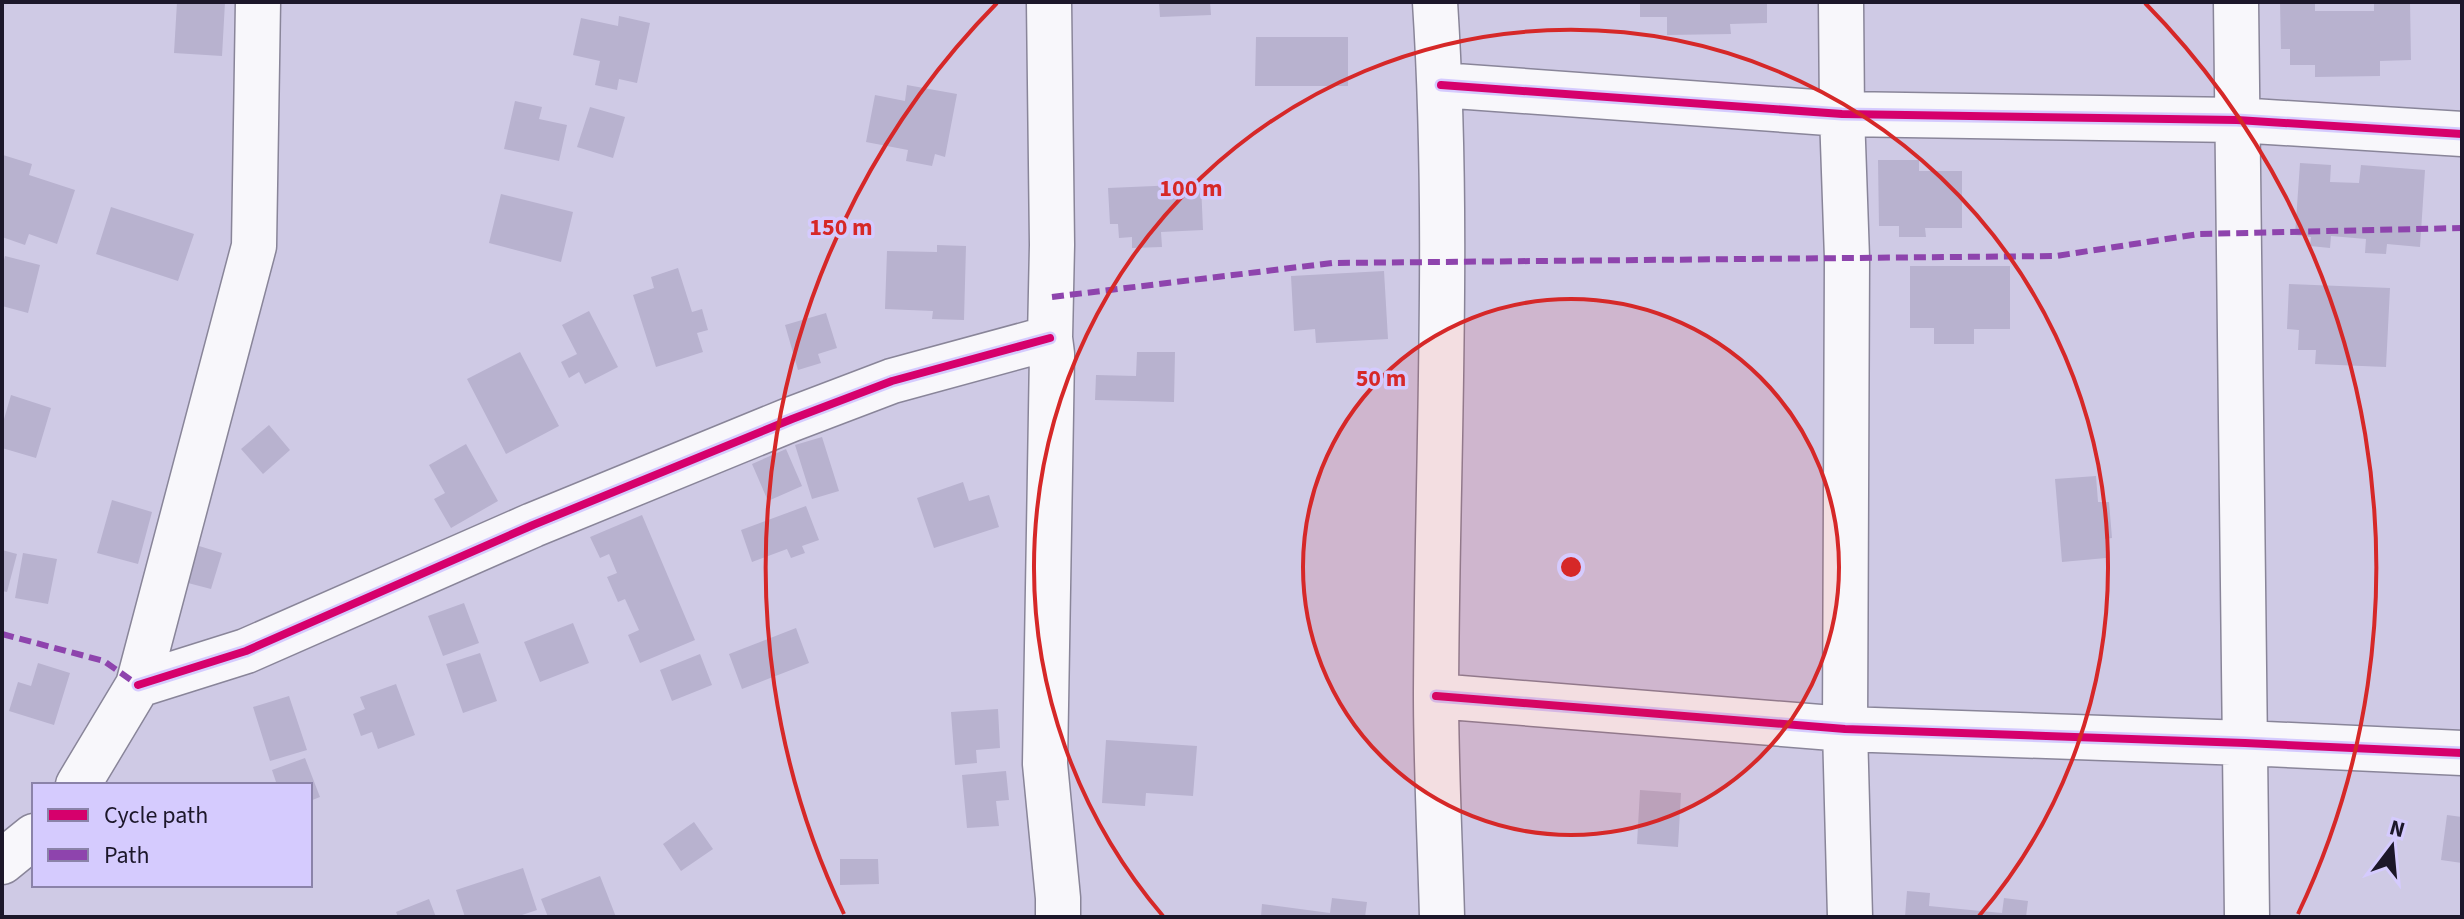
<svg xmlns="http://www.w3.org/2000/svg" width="2464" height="919" font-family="'Source Sans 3',sans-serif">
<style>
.building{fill:#b8b2cf}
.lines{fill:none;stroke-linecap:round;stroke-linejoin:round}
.minor-casing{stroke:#898599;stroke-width:47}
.minor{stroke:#f8f7fb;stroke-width:44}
.quiet{stroke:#8e44ad;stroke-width:6;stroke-dasharray:12 6;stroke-linecap:butt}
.cycleway-casing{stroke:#d5cbfe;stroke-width:13}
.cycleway{stroke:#d6006c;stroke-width:8}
.ring{fill:none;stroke:#d62828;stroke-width:4}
.centre{fill:#d62828;stroke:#d5cbfe;stroke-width:4}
.ring-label{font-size:24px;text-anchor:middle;font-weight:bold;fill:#d62828;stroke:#d5cbfe;stroke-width:7;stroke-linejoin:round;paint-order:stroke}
</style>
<rect width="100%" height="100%" fill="#cfcae5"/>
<path class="building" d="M177,2H225L222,56L174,53Z
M1159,2H1210L1211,15L1160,17Z
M1640,2H1767V23L1730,24L1731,34L1667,35V17H1640Z
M2280,2H2315V11H2374V2H2410L2411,60L2380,61V76L2315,77V65H2290V49H2281Z
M619,16L650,23L637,83L619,79L617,90L595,85L600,61L573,55L581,18L618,26Z
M1256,37H1348V86H1255Z
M907,85L957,94L945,157L935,154L932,166L906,161L908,150L866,142L875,95L905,101Z
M515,101L542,107L539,119L567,125L559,161L504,149Z
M590,107L625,117L613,158L577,147Z
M3,155L32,164L29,175L75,190L57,244L29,234L25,245L2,237Z
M1878,160H1919V171H1962V228H1925L1926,237H1899V226H1879Z
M2300,163L2331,165L2330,182L2359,183L2361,165L2425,170L2420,247L2387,244L2386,254L2365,253L2366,239L2331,236L2330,248L2310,246L2311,237L2295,235Z
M1201,184L1203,230L1161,232L1162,247L1132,248V237L1119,238L1118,224H1110L1108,188Z
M501,194L573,212L561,262L489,243Z
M111,207L194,234L178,281L96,254Z
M937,245L966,246L964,320L932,319L933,311L885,309L887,251L937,252Z
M5,256L40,265L28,313L2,306V268Z
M1910,266H2010V329H1974V344H1934V328H1910Z
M678,268L692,312L702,309L708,330L697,333L703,352L656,367L633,295L654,288L651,277Z
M1384,271L1388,339L1316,343L1315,329L1294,331L1291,276Z
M2289,284L2390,288L2386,367L2315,364L2316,350H2298L2299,330L2287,329Z
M589,311L618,367L585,384L579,372L569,378L561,362L577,354L562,325Z
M826,313L837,348L818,354L821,363L798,370L785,325Z
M520,352L559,426L506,454L467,379Z
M1137,352H1175L1174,402L1095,400L1096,375L1136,376Z
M11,395L51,408L36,458L2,448V426Z
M269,425L290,450L263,474L241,449Z
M822,437L839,491L812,499L795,445Z
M466,444L498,501L451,528L434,499L445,493L429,465Z
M786,449L802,486L768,501L752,464Z
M2096,476L2098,502H2109L2112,538L2105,539L2106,558L2062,562L2055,479Z
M963,482L969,501L989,495L999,527L934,548L917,498Z
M112,500L152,512L138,564L97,553Z
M806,506L819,540L802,546L805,553L791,558L787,549L752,562L741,530Z
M642,515L695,640L640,663L628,635L639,630L625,599L618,602L607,577L617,573L609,554L600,558L590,537Z
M199,546L222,553L211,589L188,583Z
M2,550L17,554L7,592L2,591Z
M23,553L57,559L48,604L15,598Z
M464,603L479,643L443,656L428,616Z
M573,623L589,663L540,682L524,642Z
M796,628L809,663L742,689L729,654Z
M480,653L497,701L463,713L446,664Z
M700,654L712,685L672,701L660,670Z
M38,663L70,673L54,725L9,711L18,682L31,686Z
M396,684L415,735L378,749L372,732L361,736L353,714L365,709L360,697Z
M289,696L307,750L270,761L253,707Z
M998,709L1000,748L976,750L977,763L955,765L951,712Z
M1106,740L1197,746L1193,796L1146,793L1145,806L1102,803Z
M305,758L320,797L310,801V785H277L272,770Z
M1006,771L1009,800L996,801L999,826L967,828L962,775Z
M1640,790L1681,793L1678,847L1637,844Z
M2447,815L2462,817V863L2441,860Z
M694,822L713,849L681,871L663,844Z
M840,859H878L879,884L840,885Z
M523,868L537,910L516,917H465L456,890Z
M600,876L616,917H548L541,899Z
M1907,891L1930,893L1929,906L2002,913L2004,898L2028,901L2026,917H1905Z
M1332,898L1367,902L1365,917H1261L1262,904L1330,913Z
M429,899L436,917H398L396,912Z"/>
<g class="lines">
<g class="minor-casing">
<path id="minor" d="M1049,2L1052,245L1050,338L1052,354L1045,764L1058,898V917
M1435,2C1450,232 1437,463 1436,693C1436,767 1440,842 1442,917
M1841,2L1842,114L1847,258L1845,729L1850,917
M2236,2L2247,917
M1441,85L1842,114L2237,120L2462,134
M138,685L246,651L533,525L792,419L892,381L1050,338
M1436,696L1845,729L2245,743L2462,753
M78,785L138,685L254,246L258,2
M2,862L34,836"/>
</g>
<use href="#minor" class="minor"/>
<path class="quiet" d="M1052,297L1332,263L2056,256L2199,234L2462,228
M2,634L104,661L138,685"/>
<g class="cycleway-casing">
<path id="cycleway" d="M1441,85L1842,114L2237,120L2462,134
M138,685L246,651L533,525L792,419L892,381L1050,338
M1436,696L1845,729L2245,743L2462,753"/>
</g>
<use href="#cycleway" class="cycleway"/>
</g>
<circle cx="1571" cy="567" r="268" fill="#d62828" fill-opacity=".12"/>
<g class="ring">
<circle cx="1571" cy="567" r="268"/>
<path d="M1163 916A537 537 0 1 1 1979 916"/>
<path d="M844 914A805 805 0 0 1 997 3M2145 3A805 805 0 0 1 2298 914"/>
</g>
<circle cx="1571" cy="567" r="12" class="centre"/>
<g class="ring-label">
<text x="1191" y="196">100 m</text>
<text x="841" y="235">150 m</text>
<text x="1381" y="386">50 m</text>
</g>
<rect width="2464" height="919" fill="none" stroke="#1c172a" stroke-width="8"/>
<rect x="32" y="783" width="280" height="104" fill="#d5cbfe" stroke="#8b83a9" stroke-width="2"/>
<rect x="48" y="809" width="40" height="12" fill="#d6006c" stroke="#8b83a9" stroke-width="2"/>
<text x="104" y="823" font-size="24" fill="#1c172a">Cycle path</text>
<rect x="48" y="849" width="40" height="12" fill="#8e44ad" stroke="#8b83a9" stroke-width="2"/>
<text x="104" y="863" font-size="24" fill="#1c172a">Path</text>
<g transform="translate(2392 847) rotate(16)" stroke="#d5cbfe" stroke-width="6" paint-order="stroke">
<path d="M0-6L14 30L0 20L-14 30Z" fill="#1c172a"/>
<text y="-12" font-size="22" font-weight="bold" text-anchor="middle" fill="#1c172a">N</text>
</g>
</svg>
